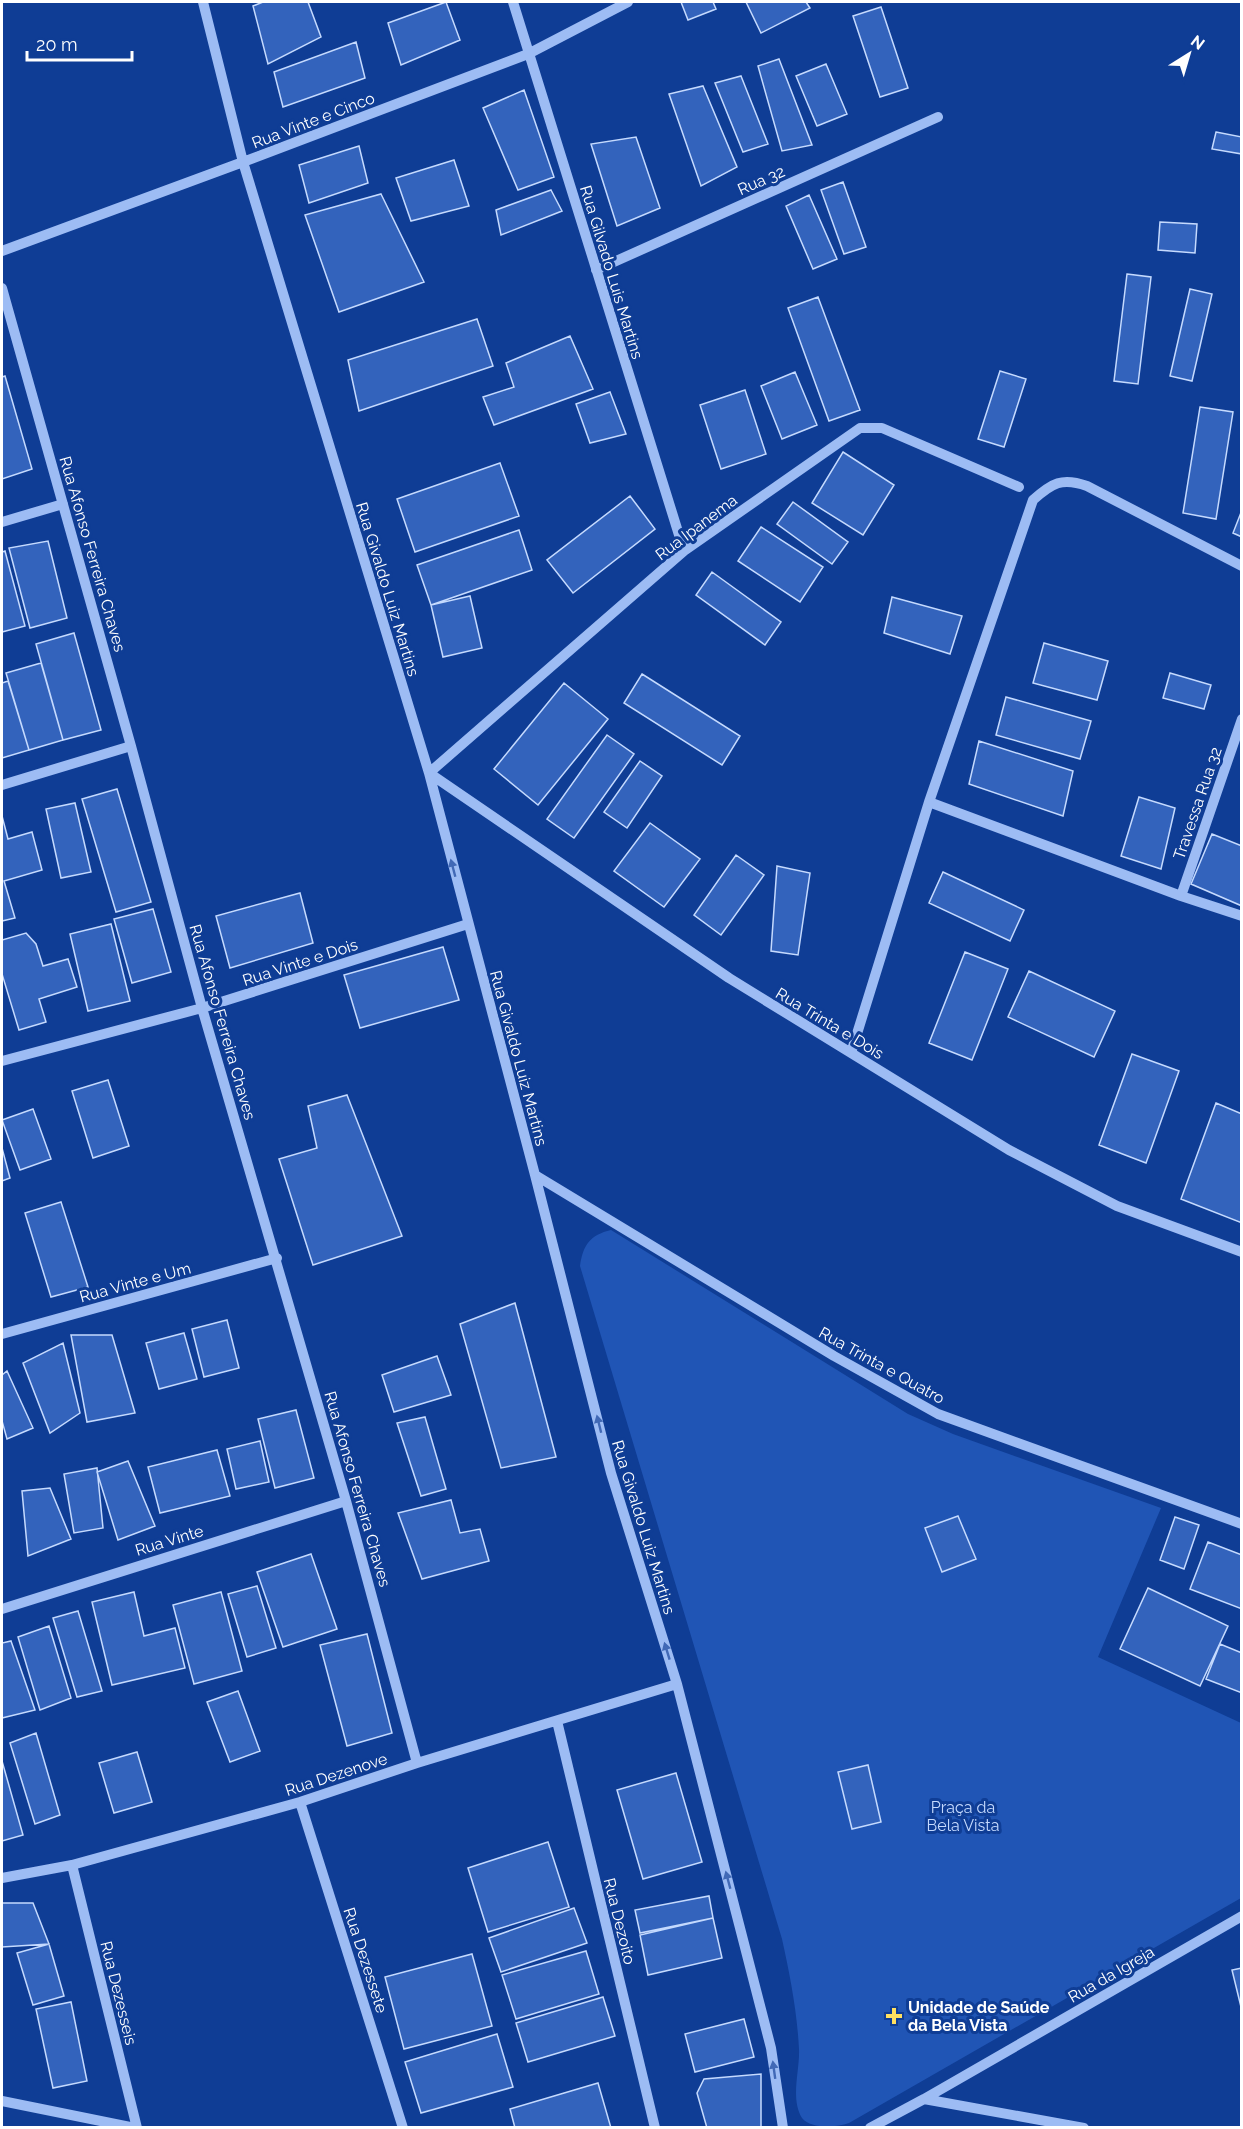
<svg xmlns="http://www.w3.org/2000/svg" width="1243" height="2129" font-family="Raleway,sans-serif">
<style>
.green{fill:#2055b5}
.building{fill:#3363bc;stroke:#c5dafe;stroke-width:1.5}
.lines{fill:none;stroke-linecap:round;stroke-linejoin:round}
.minor{stroke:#9dbcf4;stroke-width:10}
.oneway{fill:#4169b6}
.poi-dot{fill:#ffe060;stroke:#0f3d95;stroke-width:2}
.labels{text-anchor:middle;stroke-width:6;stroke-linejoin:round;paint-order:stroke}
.street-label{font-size:16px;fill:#fff;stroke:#0f3d95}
.park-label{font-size:16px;fill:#c5dafe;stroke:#0f3d95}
.poi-label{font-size:16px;font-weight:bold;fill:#fff;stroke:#0f3d95;text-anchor:start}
</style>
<rect width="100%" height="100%" fill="#0f3d95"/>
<path class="green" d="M611,1230L908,1414L953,1434L1161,1508L1098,1657L1241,1723V1898L849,2123C835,2128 811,2129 802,2118C790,2098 800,2071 799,2049C797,2011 790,1975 782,1939L580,1266C583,1245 590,1235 611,1230Z"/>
<path class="building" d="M263,2H308L321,37L268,64L253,6Z
M446,2L460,40L401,65L388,23Z
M681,2H713L716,9L688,20Z
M746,2H806L810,8L761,33Z
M881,7L908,88L880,97L853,16Z
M356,42L365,78L283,107L274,72Z
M779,59L812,145L782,151L758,66Z
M826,64L847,114L817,126L796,76Z
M741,76L768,144L743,152L715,83Z
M703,86L737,167L701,186L669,94Z
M524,90L554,177L518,190L483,108Z
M1216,132L1242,137V154L1212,149Z
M636,137L660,208L617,226L591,144Z
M359,146L368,183L309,203L299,165Z
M454,160L469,206L411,221L396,178Z
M843,182L866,247L844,254L821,190Z
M551,190L562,211L501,235L496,210Z
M381,194L424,282L339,312L305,215Z
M809,195L837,259L813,269L786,206Z
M1160,222L1197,224L1195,253L1158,250Z
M1127,274L1151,277L1138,384L1114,381Z
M1190,289L1212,294L1192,381L1170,376Z
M818,297L860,410L829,421L788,308Z
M477,319L493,366L359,411L348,360Z
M570,336L593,389L494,425L483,397L514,387L506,363Z
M1000,371L1026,379L1004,447L978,439Z
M795,372L817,425L782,439L761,386Z
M5,376L32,469L2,479V377Z
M745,390L766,454L721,469L700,405Z
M610,392L626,434L590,443L576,404Z
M1200,407L1233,412L1216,519L1183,513Z
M843,452L894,485L863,535L812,503Z
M500,463L519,516L415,552L397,499Z
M630,496L655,529L573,593L547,560Z
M793,502L848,542L832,564L777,524Z
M1242,510V537L1233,533Z
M761,527L823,567L800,602L738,561Z
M519,530L532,570L431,605L417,565Z
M48,541L67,618L30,628L9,548Z
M5,551L25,626L2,632V552Z
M712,572L781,622L765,645L696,595Z
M470,596L482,648L443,657L431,605Z
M892,597L962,616L950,654L884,633Z
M74,633L101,730L63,740L36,644Z
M1044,643L1108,661L1097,700L1033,683Z
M41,663L63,740L29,750L6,673Z
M1170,673L1211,685L1204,709L1163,698Z
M642,674L740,736L722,765L624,703Z
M8,681L29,750L2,758V683Z
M564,683L608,719L538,805L494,769Z
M1006,697L1091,721L1080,759L996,735Z
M607,735L634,754L574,838L547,819Z
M979,741L1073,771L1063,816L969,784Z
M640,761L662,776L627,828L604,812Z
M117,789L151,902L116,912L82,799Z
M1139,797L1175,808L1161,869L1121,856Z
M75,803L91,872L61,878L46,809Z
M2,816L8,839L32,832L42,870L4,881L15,918L2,921Z
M650,823L700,859L664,907L614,871Z
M1212,834L1242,846V906L1191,884Z
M736,855L764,875L721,935L694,915Z
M777,866L810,873L798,955L771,951Z
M943,872L1024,910L1010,941L929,903Z
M300,893L313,943L230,968L216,916Z
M153,909L171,972L132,983L114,919Z
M111,924L130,1001L88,1011L70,934Z
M26,933L36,944L43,966L68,959L77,987L39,999L46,1022L19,1030L2,974V940Z
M443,947L459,1000L360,1028L344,975Z
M965,952L1008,969L972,1060L929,1043Z
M1029,971L1115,1011L1094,1057L1008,1017Z
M1132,1054L1179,1071L1146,1163L1099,1145Z
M108,1080L129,1146L93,1158L72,1091Z
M347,1095L402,1236L313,1265L279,1159L317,1148L308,1106Z
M1216,1103L1242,1114V1223L1181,1199Z
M33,1109L51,1159L20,1170L2,1120Z
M2,1148L10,1178L2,1181Z
M61,1202L88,1287L51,1297L25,1213Z
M515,1303L556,1457L501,1468L460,1324Z
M227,1320L239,1368L204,1377L192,1329Z
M184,1333L197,1379L159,1389L146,1343Z
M71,1335H112L135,1413L87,1422Z
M63,1343L80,1413L50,1433L23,1363Z
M437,1356L451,1395L394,1412L382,1375Z
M7,1371L33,1428L7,1439L2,1421V1375Z
M296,1410L314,1478L275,1488L258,1419Z
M425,1417L446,1489L421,1496L397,1423Z
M260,1441L269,1482L236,1489L227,1449Z
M217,1450L230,1496L160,1513L148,1467Z
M128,1461L155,1526L118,1540L97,1472Z
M97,1468L103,1528L74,1533L64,1474Z
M50,1488L71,1539L28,1556L22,1491Z
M451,1500L460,1533L480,1529L489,1561L422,1579L398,1513Z
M958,1516L976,1559L942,1572L925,1528Z
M1175,1517L1199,1525L1184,1569L1160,1560Z
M1208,1542L1242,1555V1609L1190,1589Z
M311,1554L337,1629L283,1647L257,1572Z
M257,1586L276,1648L247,1657L228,1594Z
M1148,1588L1228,1626L1200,1686L1120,1649Z
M134,1592L144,1636L175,1628L185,1668L112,1685L92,1602Z
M221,1592L242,1671L194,1684L173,1605Z
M78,1611L102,1691L77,1697L53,1618Z
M49,1626L71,1698L40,1710L18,1637Z
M367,1634L392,1733L347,1746L320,1645Z
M11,1641L35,1710L2,1718V1643Z
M1220,1644L1242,1653V1693L1206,1679Z
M238,1691L260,1751L230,1762L207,1702Z
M36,1733L60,1815L35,1824L10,1743Z
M137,1752L152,1802L114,1813L99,1763Z
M2,1761L23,1835L2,1841Z
M868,1765L881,1822L852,1829L838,1772Z
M676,1773L702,1862L643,1879L617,1790Z
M548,1842L569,1907L488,1932L468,1868Z
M709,1896L713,1918L640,1933L635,1910Z
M2,1903H33L49,1944L2,1947Z
M574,1908L587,1943L501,1972L489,1938Z
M713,1918L722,1958L648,1975L640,1935Z
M49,1944L64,1996L33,2005L17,1953Z
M586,1951L599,1994L516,2019L502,1975Z
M472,1954L492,2026L404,2049L385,1977Z
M1242,1968V2011L1232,1970Z
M603,1997L615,2036L528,2062L516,2023Z
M71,2002L87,2081L53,2088L36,2009Z
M744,2019L754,2057L695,2072L685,2034Z
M497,2034L513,2087L421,2113L405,2062Z
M761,2074V2128H707L697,2093L704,2079Z
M598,2083L611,2128H515L510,2109Z"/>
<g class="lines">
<path class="minor" d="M203,2L243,162L429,773L535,1175L611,1473L677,1684L771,2048L783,2128
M513,2L684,551
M2,251L243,162L528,54L628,2
M596,270L938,117
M2,288L131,746L202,1008L346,1501L417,1763
M2,522L63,504
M429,773L729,978L1009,1150L1117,1206L1242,1252
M429,773L684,551L860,428H882L1019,487
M2,785L131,746
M929,802L1181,896L1242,916
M1181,896L1242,719
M851,1053L929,802L1033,500C1052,483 1062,477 1087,486L1242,566
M2,1061L202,1008L468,924
M535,1175L834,1356L938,1414L1242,1524
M2,1334L277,1258
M2,1609L346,1501
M557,1721L655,2128
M300,1802L403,2128
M72,1865L137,2128
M2,1878L72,1865L300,1802L417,1763L677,1684
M924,2099L1084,2128
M2,2101L135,2128
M870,2128L924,2099L1242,1916"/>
</g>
<defs><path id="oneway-solid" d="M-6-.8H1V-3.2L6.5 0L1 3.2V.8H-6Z" transform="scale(1.5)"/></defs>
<g class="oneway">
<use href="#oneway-solid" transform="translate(453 868) rotate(-105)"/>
<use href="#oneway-solid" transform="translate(599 1424) rotate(-104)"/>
<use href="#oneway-solid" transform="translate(667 1651) rotate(-107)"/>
<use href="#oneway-solid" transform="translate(728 1880) rotate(-105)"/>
<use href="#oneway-solid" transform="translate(774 2070) rotate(-98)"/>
</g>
<path class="poi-dot" d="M891 2007h6v6h6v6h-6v6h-6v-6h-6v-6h6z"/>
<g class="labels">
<g class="street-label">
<text transform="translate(313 120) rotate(-21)" y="6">Rua Vinte e Cinco</text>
<text transform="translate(761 180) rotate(-24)" y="6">Rua 32</text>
<text transform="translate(612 272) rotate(73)" y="6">Rua Gilvado Luis Martins</text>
<text transform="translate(696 527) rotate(-37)" y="6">Rua Ipanema</text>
<text transform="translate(93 554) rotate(74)" y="6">Rua Afonso Ferreira Chaves</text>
<text transform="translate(388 589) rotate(73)" y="6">Rua Givaldo Luiz Martins</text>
<text transform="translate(1197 803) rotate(-71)" y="6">Travessa Rua 32</text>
<text transform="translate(300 962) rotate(-18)" y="6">Rua Vinte e Dois</text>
<text transform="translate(223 1022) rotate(74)" y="6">Rua Afonso Ferreira Chaves</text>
<text transform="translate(830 1023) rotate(31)" y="6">Rua Trinta e Dois</text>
<text transform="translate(519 1058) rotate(75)" y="6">Rua Givaldo Luiz Martins</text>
<text transform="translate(135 1282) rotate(-15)" y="6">Rua Vinte e Um</text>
<text transform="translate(882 1365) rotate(29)" y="6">Rua Trinta e Quatro</text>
<text transform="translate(358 1489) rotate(74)" y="6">Rua Afonso Ferreira Chaves</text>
<text transform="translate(644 1527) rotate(73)" y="6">Rua Givaldo Luiz Martins</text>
<text transform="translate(169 1540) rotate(-17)" y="6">Rua Vinte</text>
<text transform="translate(336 1774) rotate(-18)" y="6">Rua Dezenove</text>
<text transform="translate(620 1921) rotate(76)" y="6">Rua Dezoito</text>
<text transform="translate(366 1960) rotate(72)" y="6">Rua Dezessete</text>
<text transform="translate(1111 1974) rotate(-30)" y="6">Rua da Igreja</text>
<text transform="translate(119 1993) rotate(76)" y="6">Rua Dezesseis</text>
</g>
<g class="park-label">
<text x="963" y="1813">Praça da<tspan x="963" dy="18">Bela Vista</tspan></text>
</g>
<g class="poi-label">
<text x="908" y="2013">Unidade de Saúde<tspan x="908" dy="18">da Bela Vista</tspan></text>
</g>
</g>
<rect width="1243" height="2129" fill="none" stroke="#ffffff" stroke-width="6"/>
<g transform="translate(1189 54) rotate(37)" stroke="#0f3d95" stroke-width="4.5" paint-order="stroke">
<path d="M0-4.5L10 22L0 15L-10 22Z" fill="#ffffff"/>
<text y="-9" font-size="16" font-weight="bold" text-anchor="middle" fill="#ffffff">N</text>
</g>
<path d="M27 51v9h105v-9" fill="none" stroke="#ffffff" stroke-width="3"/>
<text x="36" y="51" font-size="18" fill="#ffffff" stroke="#0f3d95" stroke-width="4.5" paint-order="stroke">20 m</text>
</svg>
